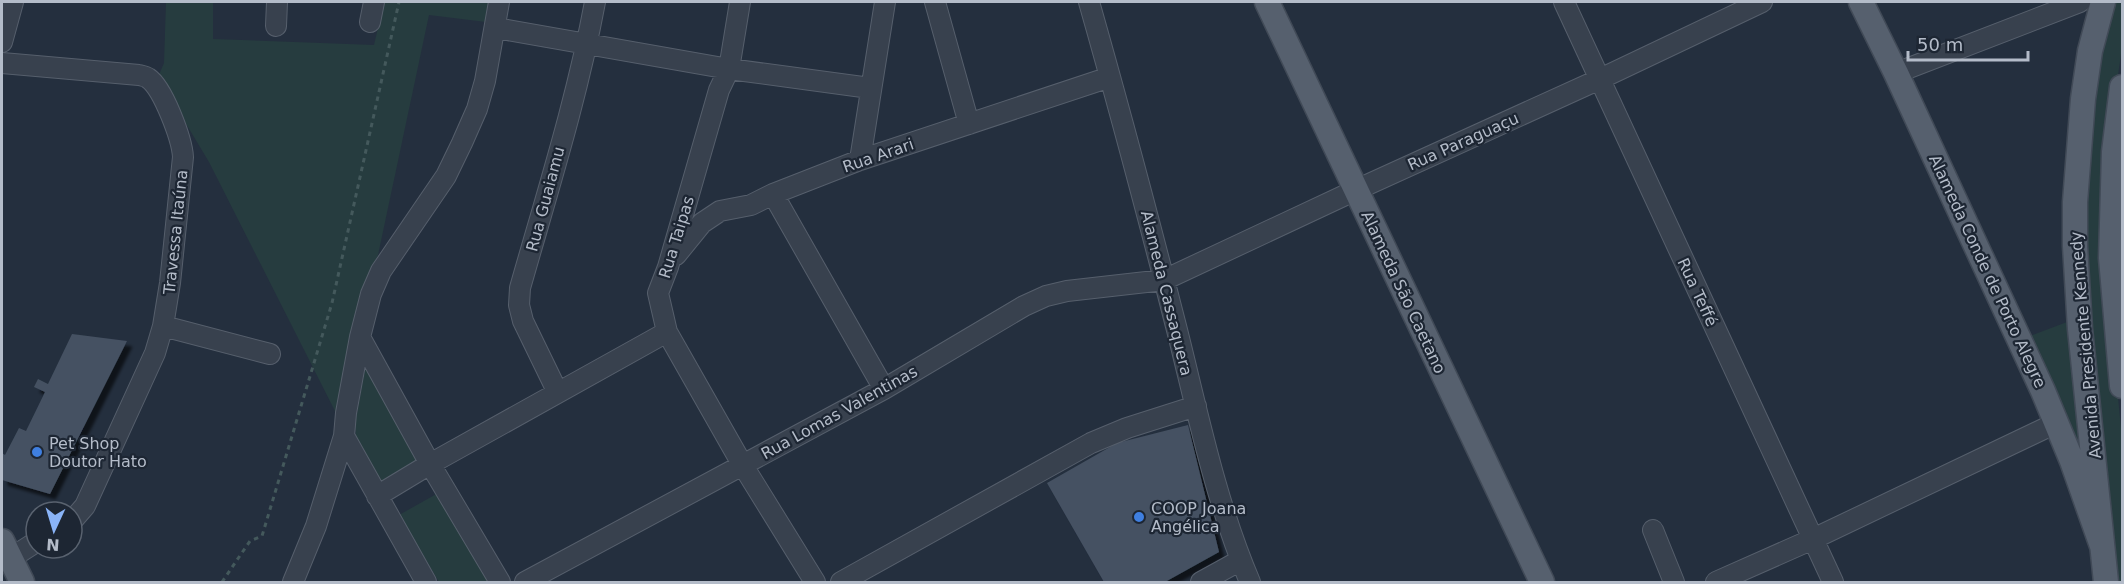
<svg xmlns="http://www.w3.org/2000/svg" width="2124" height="584" font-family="'DejaVu Sans',sans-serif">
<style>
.green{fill:#263c3f}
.building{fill:#455162;filter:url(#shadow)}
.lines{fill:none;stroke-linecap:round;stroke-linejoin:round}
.minor-casing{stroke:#565f6c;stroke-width:22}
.major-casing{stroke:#414a57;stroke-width:27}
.path{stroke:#44595c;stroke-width:3;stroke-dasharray:4.5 4.5;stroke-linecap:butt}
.minor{stroke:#38414e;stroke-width:20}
.major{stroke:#56606e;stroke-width:24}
.shop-dot{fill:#3f7fe0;stroke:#1d2633;stroke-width:2}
.labels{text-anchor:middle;stroke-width:4.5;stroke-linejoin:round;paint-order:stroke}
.street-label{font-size:16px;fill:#b4bcc9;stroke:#1d2633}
.poi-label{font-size:16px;fill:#b4bcc9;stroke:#1d2633;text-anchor:start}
</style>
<defs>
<filter id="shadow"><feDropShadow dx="5.5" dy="5.5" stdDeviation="1.5" flood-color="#0009"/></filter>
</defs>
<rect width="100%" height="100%" fill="#242f3e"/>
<path class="green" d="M166,2H213V39L374,45L384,2H489L486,22L429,15L378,255L367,278L338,417L209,162L158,77L164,63Z
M2108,2H2122V47L2113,111L2111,326L2122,438V582H2112L2078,248L2092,110Z
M2067,322L2082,475L2019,340Z
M366,364L421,462L383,483L356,438L355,424Z
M440,492L490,582H439L399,515Z"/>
<path class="building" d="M72,334L127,341L50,494L2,480V453L5,455L19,428L26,431L45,392L34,387L38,379L48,384Z
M1188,425L1219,552L1165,582H1104L1047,483L1117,443Z"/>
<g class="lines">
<g class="minor-casing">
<path id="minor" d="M740,2L729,69L719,90L668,267L658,293L667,332L742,464L815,582
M935,2L969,124
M1089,2C1120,111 1149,220 1177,330C1198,414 1216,503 1250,582
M1564,2L1833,582
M370,22L374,2
M276,26L277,2
M496,28L729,69L870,88
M2,42L13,2
M2,63L139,75C140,75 147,77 148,78C163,88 182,139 183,157L170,283L163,326L155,353L85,506L72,521
M1896,73L2080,2
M860,160L885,2
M773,194L884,389
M676,255L702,223L720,211L751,205L773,194L860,160L1110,77
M163,326L270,354
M360,337L430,464L500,582
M557,391L523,321L519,305L520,288C547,193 577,99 595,2
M344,436L426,582
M377,496L430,464L667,332
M1653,530L1674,582
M11,558L36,542
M293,582L316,526L344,436L346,413L360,337L371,294L381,271L446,176L462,143L477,109L485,81L499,2
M525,582L884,389L1024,306L1046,296L1067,291L1164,280L1356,190L1600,79L1762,2
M841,582L1091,443L1127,428L1196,406
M1201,582L1241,560
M1716,582L1813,539L2056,423"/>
</g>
<g class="major-casing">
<path id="major" d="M1267,2L1542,582
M1861,2L1896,73L2043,391L2072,461L2102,546
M2103,2L2090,51L2083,99L2075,202V246L2080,329L2106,582
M2122,87L2114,152L2111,258L2122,386
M2,541L22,582"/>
</g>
<path class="path" d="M222,582L250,541L262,536L332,303L399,2"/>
<use href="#minor" class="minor"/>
<use href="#major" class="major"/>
</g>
<g class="shop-dot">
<circle cx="37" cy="452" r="6"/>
<circle cx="1139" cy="517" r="6"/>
</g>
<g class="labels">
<g class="street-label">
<text transform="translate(1463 141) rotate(-24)" y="6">Rua Paraguaçu</text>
<text transform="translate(878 155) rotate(-19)" y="6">Rua Arari</text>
<text transform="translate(545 199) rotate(-75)" y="6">Rua Guaiamu</text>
<text transform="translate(175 232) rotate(-84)" y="6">Travessa Itaúna</text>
<text transform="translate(676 237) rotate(-73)" y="6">Rua Taipas</text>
<text transform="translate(1988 271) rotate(65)" y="6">Alameda Conde de Porto Alegre</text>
<text transform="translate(1404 292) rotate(65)" y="6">Alameda São Caetano</text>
<text transform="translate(1698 292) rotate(65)" y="6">Rua Teffé</text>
<text transform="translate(1167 293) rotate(76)" y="6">Alameda Cassaquera</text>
<text transform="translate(2085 345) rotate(-95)" y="6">Avenida Presidente Kennedy</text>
<text transform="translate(839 412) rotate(-29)" y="6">Rua Lomas Valentinas</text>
</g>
<g class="poi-label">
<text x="49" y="449">Pet Shop<tspan x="49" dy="18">Doutor Hato</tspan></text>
<text x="1151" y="514">COOP Joana<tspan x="1151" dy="18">Angélica</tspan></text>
</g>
</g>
<rect width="2124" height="584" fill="none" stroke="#b4bcc9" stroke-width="6"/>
<g transform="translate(54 530) rotate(184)"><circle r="28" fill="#1d2633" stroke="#59626f" stroke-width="1.5"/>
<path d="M0-4.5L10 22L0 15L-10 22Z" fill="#8ab4f8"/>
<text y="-9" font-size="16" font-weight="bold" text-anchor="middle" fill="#b4bcc9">N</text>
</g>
<path d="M1908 51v9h120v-9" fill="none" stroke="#b4bcc9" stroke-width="3"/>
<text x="1917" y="51" font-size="18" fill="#b4bcc9" stroke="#1d2633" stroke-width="4.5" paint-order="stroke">50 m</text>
</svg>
